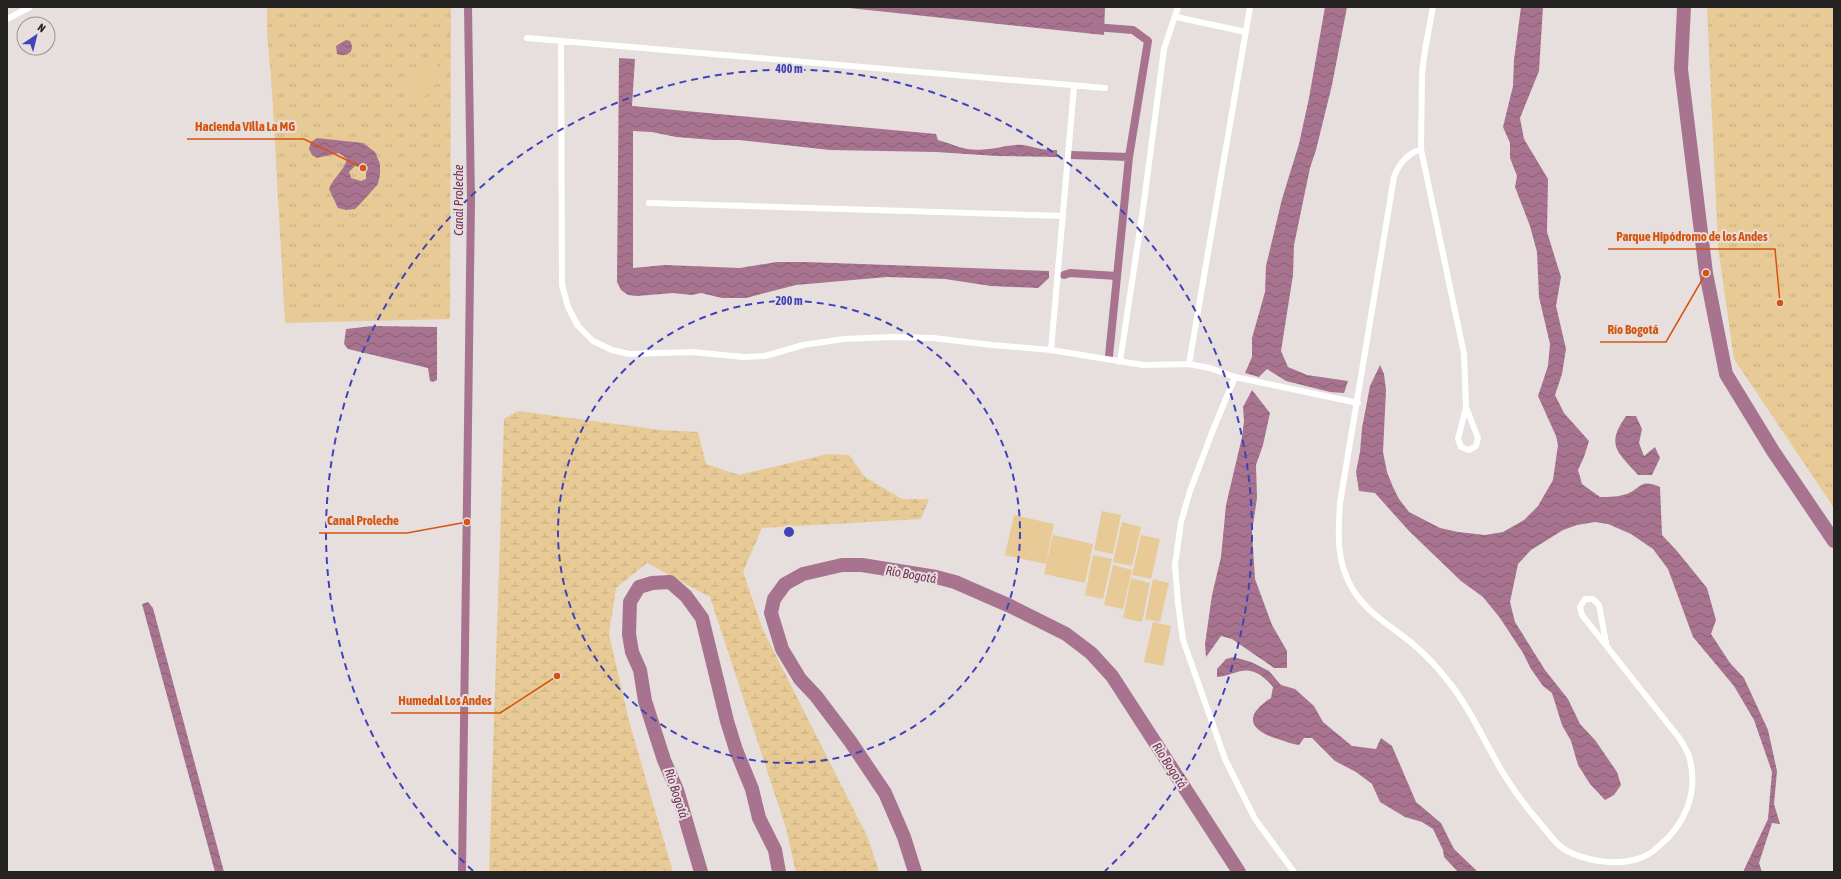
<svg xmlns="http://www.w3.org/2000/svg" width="1841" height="879" font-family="'Asap Condensed',sans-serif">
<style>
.grass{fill:url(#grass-tufts)}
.wetland{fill:url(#wetland-marsh)}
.pitch{fill:#e7ca96}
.water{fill:url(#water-waves);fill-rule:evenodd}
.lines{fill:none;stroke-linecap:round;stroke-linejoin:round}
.canal{stroke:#a8738f;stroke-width:8}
.river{stroke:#a8738f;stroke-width:14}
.minor{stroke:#fff;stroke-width:6}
.ring{fill:none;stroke:#4043b8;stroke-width:2;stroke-dasharray:7 5}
.labels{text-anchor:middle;stroke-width:4;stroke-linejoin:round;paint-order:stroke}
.water-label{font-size:13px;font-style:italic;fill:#743158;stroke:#e6dfde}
.centre{fill:#4043b8;stroke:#e6dfde;stroke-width:2}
.ring-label{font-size:12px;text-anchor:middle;font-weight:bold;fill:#4043b8;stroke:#e6dfde;stroke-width:4;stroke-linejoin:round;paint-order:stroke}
.leader{fill:none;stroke:#d5540e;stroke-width:1.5}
.callout-dot{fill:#d5540e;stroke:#e6dfde;stroke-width:1.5}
.callout-label{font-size:13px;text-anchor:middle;font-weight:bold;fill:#d5540e;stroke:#e6dfde;stroke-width:4;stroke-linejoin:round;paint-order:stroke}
</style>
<defs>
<pattern id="grass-tufts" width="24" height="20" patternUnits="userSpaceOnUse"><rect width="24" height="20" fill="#e7ca96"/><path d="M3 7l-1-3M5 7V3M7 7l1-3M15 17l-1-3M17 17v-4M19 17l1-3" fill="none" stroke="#c6ad81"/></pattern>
<pattern id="wetland-marsh" width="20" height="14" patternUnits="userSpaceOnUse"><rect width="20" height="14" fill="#e7ca96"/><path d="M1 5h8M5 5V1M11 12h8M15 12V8" fill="none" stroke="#c6ad81"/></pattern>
<pattern id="water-waves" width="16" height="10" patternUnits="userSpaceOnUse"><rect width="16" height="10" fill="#a8738f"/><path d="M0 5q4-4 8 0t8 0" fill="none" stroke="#895e74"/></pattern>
</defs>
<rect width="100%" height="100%" fill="#e6dfde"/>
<path class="grass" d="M267,7H451L450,319L285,323L272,91L267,32Z
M1707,7H1834V508L1734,359L1718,247Z"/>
<path class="wetland" d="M518,411L661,430L698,432L706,464L739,475L828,454L849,455L865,477L902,499H929L921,519L762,528L743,572L763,630L868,838L879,872H796L786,828L710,597L647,563L616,588L609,634L629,721L673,872H489L504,419Z"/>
<path class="pitch" d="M427,58L445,71L419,104L402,91Z
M1102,511L1121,515L1113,554L1094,550Z
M1014,515L1054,524L1046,564L1005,555Z
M1122,522L1141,527L1132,566L1113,562Z
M1053,535L1093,544L1085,583L1044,574Z
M1141,535L1160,539L1151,579L1132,575Z
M1093,555L1112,559L1103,599L1085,595Z
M1113,565L1132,570L1123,609L1104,605Z
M1131,578L1150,583L1142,622L1123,618Z
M1153,579L1169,583L1160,622L1145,619Z
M1153,622L1171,626L1163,666L1144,662Z"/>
<path class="water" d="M840,7H1105L1104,35Z
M1325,7H1347L1332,85L1316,150L1310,168L1294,245L1293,275L1281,351L1288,367L1307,375L1348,381L1344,393L1330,392L1286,381L1267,369L1259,377L1245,373L1252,357V338L1265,292L1266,266L1282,199L1299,144L1309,98Z
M1521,7H1543L1539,71L1520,118L1524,139L1548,179L1547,232L1561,277L1556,306L1566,349L1562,374L1555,395L1564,413L1589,441L1584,457L1578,470L1582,484L1600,497C1608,497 1616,497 1623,495C1641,491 1638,477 1660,487L1662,535L1677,551L1707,588L1716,620L1711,634L1730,663L1744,678L1768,730L1777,771L1774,804L1780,824L1772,823L1759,863L1762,872H1743L1768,819L1772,772L1754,720L1734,686L1693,637L1668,569L1653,549L1631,534L1608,524L1595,522L1577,525L1563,530L1531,550L1518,564L1510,602L1515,622L1545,670L1568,699L1580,724L1595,740L1617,772L1621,785L1614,795L1605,800L1590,784L1578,765L1571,741L1562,725L1552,693L1543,686L1531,669L1523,653L1500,618L1483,597L1461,581L1409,531L1375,493L1359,491L1356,472L1360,452L1362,428L1370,386L1380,365L1384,374L1386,390L1383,452L1387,472L1393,487L1399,499L1409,512L1440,528L1458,532L1485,535L1503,532L1524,520L1538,506L1553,480L1558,445L1556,436L1538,396L1548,366L1550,344L1539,297L1537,252L1530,226L1515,187L1517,176L1510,158V143L1503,127L1513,86L1514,60Z
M346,40L350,41C356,51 347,58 337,54L336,46Z
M619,58L635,59L632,106L936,134L938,140C958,146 966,152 989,149C1001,148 1012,144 1023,145C1035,147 1045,151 1057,150V157L997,156L936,152L830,150L739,140H714L676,137L652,132L633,131V268L665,265L740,268L777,262H806L1049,271V278L1038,288L991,286L945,279L887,277L796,285L746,298H722L701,293L692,295L673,293L637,296L628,295L621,290L617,282Z
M317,138L363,143L375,152L380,164V174L378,184L361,203L355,209L346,210L338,208L329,189C333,178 344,171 347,159L339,153L317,158L312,155L309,149L311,142ZM355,166L362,168L366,171V179L361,181L351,178L349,172Z
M372,326L437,327V380L433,382L430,381L428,368L348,349L344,344L346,329Z
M1252,390L1270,413L1263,445L1256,465L1257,498L1252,532L1255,579L1272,625L1287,651V668H1274L1232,639L1221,636L1206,657L1205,644L1212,595L1221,557L1226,505L1242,437L1244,421L1243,407Z
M1626,416H1636L1642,429L1639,443L1644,456L1655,447L1660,458L1652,475H1638C1618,452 1605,446 1626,416Z
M148,602L153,608L224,872H215L142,604Z
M1234,657L1251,662L1269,671L1281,685L1295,689L1314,706L1323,722L1352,746L1376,749L1381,738L1392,746L1416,802L1441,823L1454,849L1478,872H1458L1444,857L1443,850L1433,829L1422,822L1405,817L1380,802L1372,784L1356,772L1335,761L1312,738H1304L1299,745C1291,744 1285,741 1278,739C1248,730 1244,715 1271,698L1273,687C1266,678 1254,668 1241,671C1232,673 1227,676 1217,677V669L1226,659Z"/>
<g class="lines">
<path class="canal" d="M1094,27L1133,30L1148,41L1129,157L1109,356
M1071,155L1129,157
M1064,275L1070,273L1117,276
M462,872L471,201L468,7"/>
<path class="river" d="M1684,7L1681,69L1706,273L1726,374L1773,451L1834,541
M701,872L677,790L664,760L645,701L640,670L632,652L629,634L630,602L639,587L652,583L670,582L686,596L702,618L727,721L736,750L752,789L759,818L775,850L779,872
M915,872L904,837L885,793L850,741L816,696L800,679L782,649L771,613L774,599L785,584L803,574L842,565H862L936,577L955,582L1010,606L1066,634L1091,653L1112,676L1239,872"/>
<path class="minor" d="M1433,7L1425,50L1422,73L1421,149L1464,354L1466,407L1458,439L1461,447L1469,450L1476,446L1478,438L1466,407
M1176,17L1246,32
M7,19L30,7
M527,38L1105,88
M561,41L562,285L568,307L578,326L593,341L612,350L629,354L692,352L744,357L765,356L803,345L844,339L892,337L933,338L992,345L1051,350L1143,365L1189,364L1210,368L1235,377L1358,403
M1421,149C1407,154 1399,163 1394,177L1340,503C1338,533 1336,561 1352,588C1366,613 1393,627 1414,645C1427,656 1438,668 1448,681C1470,708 1485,743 1503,773C1514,791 1526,807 1540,823C1548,833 1556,845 1567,851C1587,861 1613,865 1634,860C1643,858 1653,852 1659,846C1685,825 1698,793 1690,760C1689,753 1684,746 1680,739L1582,615L1580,607L1585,599H1593L1599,605L1606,643
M649,203L1063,216
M1051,350L1074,87
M1120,362L1143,209L1164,49L1178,7
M1189,364L1250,7
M1235,377L1213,430L1190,491L1181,522L1175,565L1178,603L1183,640L1225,759L1255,819L1294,872"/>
</g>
<g class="ring">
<circle cx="789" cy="532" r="231"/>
<path d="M473 871A463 463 0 1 1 1105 871"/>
</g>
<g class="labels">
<g class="water-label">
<text transform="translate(458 200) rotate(-90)" y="5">Canal Proleche</text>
<text transform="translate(911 574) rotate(10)" y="5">Río Bogotá</text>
<text transform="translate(1170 765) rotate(57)" y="5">Río Bogotá</text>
<text transform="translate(677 793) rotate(72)" y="5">Río Bogotá</text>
</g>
</g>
<circle cx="789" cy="532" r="6" class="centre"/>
<g class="ring-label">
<text x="789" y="73">400 m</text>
<text x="789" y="305">200 m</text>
</g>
<path class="leader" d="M363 168L304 139H187M1780 303L1775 249H1608M1706 273L1666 342H1600M467 522L407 533H319M557 676L500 713H391"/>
<g class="callout-dot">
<circle cx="363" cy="168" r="4"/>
<circle cx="1780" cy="303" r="4"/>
<circle cx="1706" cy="273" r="4"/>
<circle cx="467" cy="522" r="4"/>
<circle cx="557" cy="676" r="4"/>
</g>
<g class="callout-label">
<text x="245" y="131">Hacienda Villa La MG</text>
<text x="1692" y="241">Parque Hipódromo de los Andes</text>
<text x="1633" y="334">Río Bogotá</text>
<text x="363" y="525">Canal Proleche</text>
<text x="445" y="705">Humedal Los Andes</text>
</g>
<rect width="1841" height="879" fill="none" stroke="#262423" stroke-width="16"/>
<g transform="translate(36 36) rotate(35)"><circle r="19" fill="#e6dfde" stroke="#999493"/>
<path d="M0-3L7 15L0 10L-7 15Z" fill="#4043b8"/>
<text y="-6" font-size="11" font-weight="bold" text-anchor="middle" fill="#262423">N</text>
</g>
</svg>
